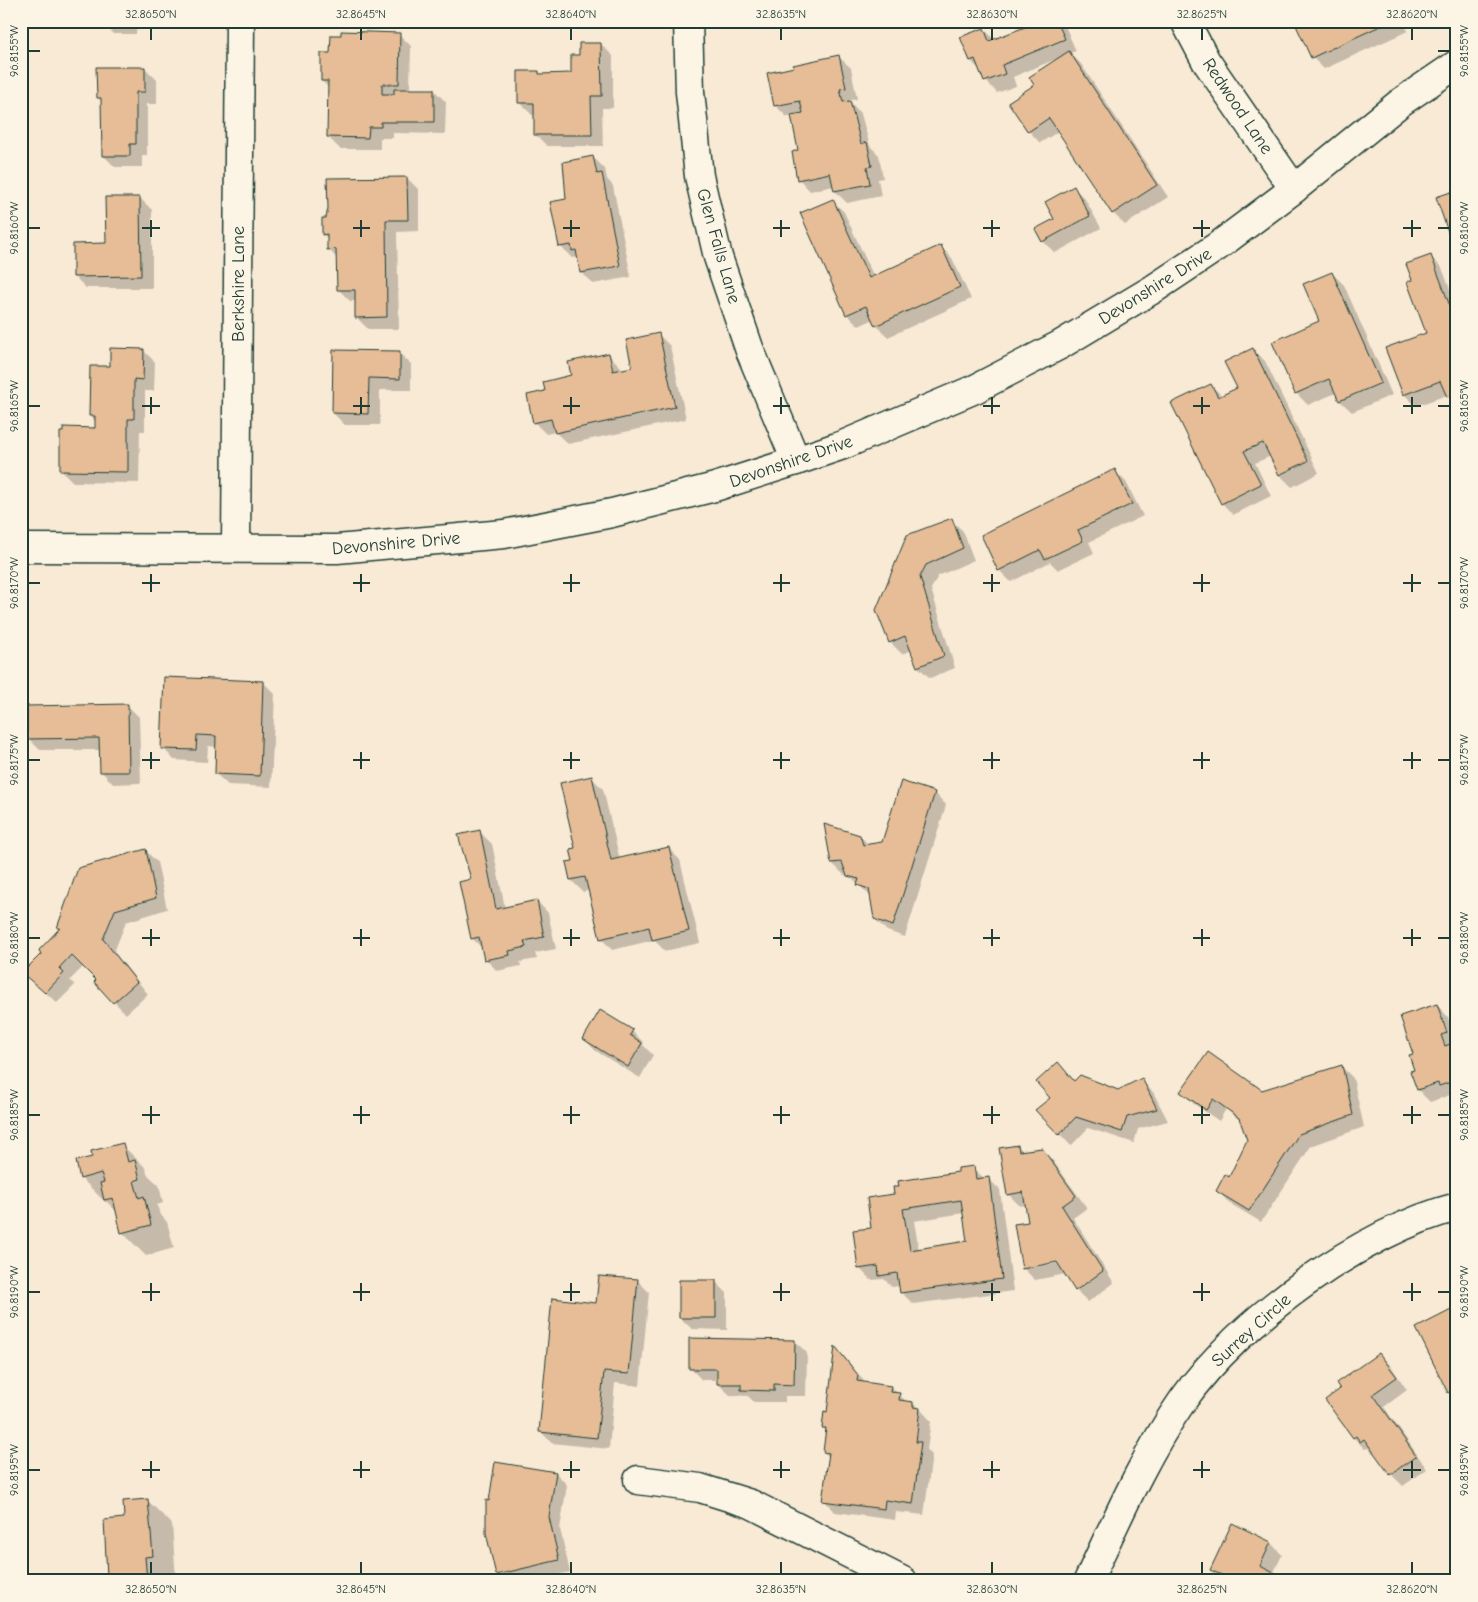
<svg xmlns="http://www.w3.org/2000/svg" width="1478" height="1602" font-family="'Comic Neue',sans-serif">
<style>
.shadow{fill:#0003;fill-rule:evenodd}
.building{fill:#e7bd97;stroke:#1f3d34;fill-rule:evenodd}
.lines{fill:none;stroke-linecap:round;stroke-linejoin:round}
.street-casing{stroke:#1f3d34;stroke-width:31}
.secondary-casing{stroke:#1f3d34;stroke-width:31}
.street{stroke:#fcf5e5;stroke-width:28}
.secondary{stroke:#fcf5e5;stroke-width:28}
.ticks{fill:none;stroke:#1f3d34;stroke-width:2}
.labels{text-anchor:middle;stroke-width:4;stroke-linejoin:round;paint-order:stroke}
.street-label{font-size:18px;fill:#1f3d34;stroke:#fcf5e5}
.neatline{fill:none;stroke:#1f3d34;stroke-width:2}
.ticks-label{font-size:12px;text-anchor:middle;fill:#1f3d34}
</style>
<rect width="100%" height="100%" fill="#f8ead5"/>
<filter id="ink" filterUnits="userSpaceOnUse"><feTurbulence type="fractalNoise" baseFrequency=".02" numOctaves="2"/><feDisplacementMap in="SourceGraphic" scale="10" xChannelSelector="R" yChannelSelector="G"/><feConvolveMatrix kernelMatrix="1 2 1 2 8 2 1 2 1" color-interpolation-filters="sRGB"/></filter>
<g filter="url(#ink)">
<path class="shadow" d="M101,21H137L136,34H113Z
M788,21H876V27H794Z
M1024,21H1063L1076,51L1070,53L1081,64L1168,197L1125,225L1113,213L1059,131L1040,143L1029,131L1036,86L1056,59L1013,77L1016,86L997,93L986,81L981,71L971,61L984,29L995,40L1026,27Z
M1296,21H1403L1408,31L1324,69L1312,57Z
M399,34L411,46L410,90H434L446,102L445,134L393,133V138H380V149H340L328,137L329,88L322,81L331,55Z
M601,44L613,56V108H602L603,146H547L536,135V115H532L520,103L538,72L542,75H572L580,56Z
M839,57L851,68L857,99L851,100L852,105L861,114L870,146L879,155L883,178L878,179L881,196L847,203L835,191L834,186L810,191L799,179L800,151L793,116L787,117L775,105Z
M145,68L157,80V104H147V155H142V167H115L103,155L102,102L98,97Z
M593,157L605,169L607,179L613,186L631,277L593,284L581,272L578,257L572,258L560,246Z
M407,178L419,190V231L397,232L399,329H368L356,317V301H350L338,289L337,258L328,249V239L323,234L327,220Z
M1073,187L1085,199L1101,228L1055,253L1043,241Z
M140,198L152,210V288H86L74,276L107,244Z
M832,200L844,212L874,277L940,246L952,258L971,299L888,337L876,325L874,319L859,326L847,314Z
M1430,256L1442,268L1457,307V406L1447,395L1416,406L1404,394L1427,333L1413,280Z
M1332,273L1344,285L1392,395L1352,412L1340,401L1336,393L1308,405L1296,393L1321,322Z
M658,334L670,346L686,419L568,444L555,432L546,434L534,422L573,376L609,355L621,367V370L634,368Z
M1253,349L1265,361L1319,473L1292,487L1280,475L1271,456L1255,463L1271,496L1233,515L1222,503L1211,385L1222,396L1238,389Z
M143,350L155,362L154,391H145V431H140L139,483L73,482L61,470L96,429V422L90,416L111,368Z
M334,352L399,353L411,364V390H380V425H345L333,413Z
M1114,470L1126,482L1143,516L1089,542L1094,553L1058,570L1050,562L1011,582L999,570Z
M951,520L963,531L974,560L938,576L931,589L955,668L930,678L918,667L912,650L902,654L890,642L878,610Z
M263,682L275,694L271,787L228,785L216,774L217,747L208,746L207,762L174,760L163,748Z
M128,706L139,717L141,783L113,784L102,772L101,750H40L28,738Z
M591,777L603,789L620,860L668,848L680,860L700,943L665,951L654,940L612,950L601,938L590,890L583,892L571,880L567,863L575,862Z
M902,783L935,793L946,805L905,937L887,931L875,919L870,896L848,874L844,875L832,863L860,836L869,845L883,843Z
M480,832L492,844L505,908L537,901L548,913L556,949L535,953L537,959L520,962L521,966L497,971L486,959L484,950L472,938V880Z
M145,850L157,862L167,909L126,922L114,952L148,994L126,1014L95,982L98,980L84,966L70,980L75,985L57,1003L24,973L43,954L60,929L58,927Z
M1437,1005L1448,1017L1457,1041V1095L1452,1097L1450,1095L1430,1102L1418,1090L1412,1072L1416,1070L1415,1055Z
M632,1031L644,1043L643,1045L653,1055L640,1078L596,1051L584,1039Z
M1341,1066L1353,1078L1364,1127L1311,1146L1261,1222L1229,1203L1218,1191L1230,1178L1248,1141L1242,1122L1226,1109L1219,1121L1194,1104L1182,1092L1262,1091Z
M1070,1076L1075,1082L1118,1091L1141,1080L1153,1092L1168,1121L1138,1129L1134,1143L1088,1128L1071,1146L1060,1134Z
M122,1145L146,1168L147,1174L159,1185L163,1203L157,1205L160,1214L167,1222L174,1248L146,1256L122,1232L117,1212L107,1202H105L81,1178L93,1158Z
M1018,1146L1024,1152L1041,1149L1053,1161L1087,1208L1073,1218L1114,1283L1088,1302L1076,1290L1066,1274L1035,1280L1023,1268L1030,1223L1026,1205L1020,1206L1008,1194ZM1063,1260V1262L1031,1268V1266Z
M973,1168L985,1179L988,1178L1000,1190L1013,1291L913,1304L901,1292L900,1286L892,1287L884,1279L871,1280L860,1269L872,1229L895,1195ZM964,1213L969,1242L919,1250L914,1221Z
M638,1281L649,1292L640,1386L615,1383L609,1449L552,1443L540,1431L597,1304Z
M715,1281L727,1293V1330L692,1329L680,1318Z
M1457,1309V1400L1449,1392Z
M795,1341L807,1353L806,1396H785V1402H754L748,1396L730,1395L718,1384V1380H702L690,1368Z
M836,1349L847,1360L866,1384L891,1387L908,1403H912L920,1409L931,1421L927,1450L932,1455L924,1515L896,1512L895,1520L835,1512L824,1500L829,1457L824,1452L827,1431L823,1428L828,1413Z
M1379,1354L1391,1366L1407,1390L1384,1407L1427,1469L1403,1486L1391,1474L1375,1451L1373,1453L1368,1448L1365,1449L1354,1438L1342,1389Z
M556,1473L567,1485L560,1529L570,1572L531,1581H504L497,1574L490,1502Z
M148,1501L172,1524L176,1579L100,1581L108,1577L125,1519Z
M1233,1525L1271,1543L1282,1555L1273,1574L1287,1581H1223L1212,1570Z"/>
<path class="building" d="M100,21H124V23H100Z
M1023,21H1057L1065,39L1002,65L1005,74L984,82L975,59L970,61L960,37L984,28L989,41L1025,27Z
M1294,21H1330L1332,26L1343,21H1391L1311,58Z
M341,31L400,33L399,84H382V94H394V89H434V122H381V127H369L368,138L327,137L328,81H321V53H330L331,35H341Z
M579,43H601L602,96H591L592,135H534V103H518V71H539V74L571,73V55H579Z
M1069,51L1157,185L1112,214L1049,118L1028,132L1008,102L1034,85L1029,77Z
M839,55L846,88L840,89L843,102L850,101L861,144L867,142L872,166L867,167L870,184L834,191L830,173L797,180L792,152L798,150L791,115L803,113L800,101L774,106L767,73L794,67L793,65Z
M96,67H145V92H136V144H130V156H102L101,98H97Z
M593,156L597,174L602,173L620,266L580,273L576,250L572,251L571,245L559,247L550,202L566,199L563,162Z
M407,177L408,220H386L387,317L355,318V290H337L336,249L327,250V234L322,235V218H326L328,208L327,178Z
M1074,186L1090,216L1042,242L1035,229L1054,219L1045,202Z
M1457,190V251L1455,252L1436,197Z
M105,197H140L141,276L73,277V244L106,243Z
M833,199L869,278L941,245L960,287L875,326L866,306L846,315L800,213Z
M1431,255L1457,325V394L1447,397L1440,381L1403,395L1385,348L1426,333L1407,282L1412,280L1406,264Z
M1332,272L1381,383L1339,401L1329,379L1295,394L1272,342L1319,321L1303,284Z
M659,333L675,407L555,433L551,419L533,423L527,395L545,391L543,382L571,375L568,362L609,353L613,371L632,367L626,340Z
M110,348L144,349L143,380L134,379V419H128V472L60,471V432H63V427L95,428V416H89L90,366H110Z
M1253,348L1308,461L1279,475L1263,443L1244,451L1261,484L1221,504L1171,403L1211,384L1218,397L1237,388L1224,362Z
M333,350L400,351V379L369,378L368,414L332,413Z
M1115,469L1132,504L1078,530L1083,541L1045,559L1040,550L998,571L981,535Z
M952,518L963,548L926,565L920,577L944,656L917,667L905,636L889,643L876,610L907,535Z
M164,677L263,681L260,776L215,774L216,736L197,735L196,750L161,749Z
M128,704L129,772H100L99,738L27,739V706Z
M592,776L611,860L669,847L689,931L652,940L649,927L600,939L585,877L570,880L566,862L573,861L570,849L575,848L560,783Z
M901,781L935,792L893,926L874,919L869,889L857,885L859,879L847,876L842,862L831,863L824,824L860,835L863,845L882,842Z
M480,830L496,909L537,900L544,937L524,941L526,947L509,951L510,955L484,960L479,937L471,939L459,882L471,879L458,835Z
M146,849L156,898L115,910L103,939L137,982L113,1003L94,982L96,980L71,955L59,968L64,973L45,993L22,973L41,954L39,950L60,928H57L78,868Z
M1437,1004L1447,1033L1441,1035L1445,1046L1453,1043L1454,1045H1457V1080L1439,1086L1438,1083L1417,1090L1410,1071L1414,1070L1409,1055L1413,1054L1400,1016Z
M600,1010L633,1030L630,1035L642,1043L628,1067L583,1039Z
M1208,1052L1262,1090L1342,1065L1353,1115L1299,1134L1249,1211L1216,1191L1225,1174L1229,1177L1247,1140L1239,1118L1213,1099L1206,1110L1180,1092Z
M1058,1062L1074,1081L1080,1075L1118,1090L1142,1078L1157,1109L1127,1117L1122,1132L1076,1117L1059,1135L1035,1110L1050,1098L1036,1082Z
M123,1143L128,1162L135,1160L140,1179L134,1181L139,1198L144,1196L151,1225L121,1233L113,1198L104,1200L100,1183L104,1182L101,1173L80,1179L76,1161L92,1157L91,1151Z
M1018,1145L1019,1151L1042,1148L1076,1196L1062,1206L1103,1271L1075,1291L1057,1262L1022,1269L1014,1224L1028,1222L1023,1192L1007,1195L999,1148Z
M974,1166L976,1179L989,1177L1002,1279L900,1293L897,1273L879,1276L878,1266L858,1269L853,1230L871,1228L867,1198L894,1194L893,1187H899L898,1181L958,1172V1168ZM961,1200L967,1241L910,1250L903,1209Z
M599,1276L638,1279L629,1374L604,1372L597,1438L539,1432L552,1298L596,1303Z
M679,1280H716V1318H679Z
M1457,1307V1392L1455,1389L1448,1393L1416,1328Z
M689,1338L795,1340L794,1385L774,1384V1391L741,1390V1384H717V1369H689Z
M835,1346L858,1375L857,1381L891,1386L890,1392L900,1393L899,1400L913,1402V1407L920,1408L916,1442H921L913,1504L885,1500L884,1509L822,1501L829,1453L823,1452L826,1428H822L824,1411L827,1412Z
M1379,1353L1397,1377L1373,1394L1416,1456L1390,1475L1364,1439L1360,1442L1356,1436L1353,1438L1325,1400L1340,1389L1336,1383Z
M495,1462L556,1472L549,1517L559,1560L496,1575L486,1533V1500L489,1501Z
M148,1499L153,1556L145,1557L147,1581H99L98,1576H107L104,1520L124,1518L123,1501Z
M1232,1523L1271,1542L1260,1566L1290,1581H1224L1226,1577L1210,1570Z"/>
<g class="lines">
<g class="street-casing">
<path id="street" d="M688,21L690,92L699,176L718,257L749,348L796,461
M1185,21L1206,61L1294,189
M236,547L240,21
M638,1480L700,1488L751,1504L903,1581
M1088,1581C1117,1519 1144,1456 1183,1400C1239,1320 1362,1231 1457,1207"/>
</g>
<g class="secondary-casing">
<path id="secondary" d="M21,548L337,549L504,534L612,513L715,487L796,461L843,445L975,389L1060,345L1155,288L1218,246L1294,189L1401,102L1457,64"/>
</g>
<use href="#street" class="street"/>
<use href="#secondary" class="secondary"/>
</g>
</g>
<path class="ticks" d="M151,28V40M361,28V40M571,28V40M781,28V40M992,28V40M1202,28V40M1412,28V40M28,51H40M1438,51H1450M151,220V237M361,220V237M571,220V237M781,220V237M992,220V237M1202,220V237M1412,220V237M28,228H40M142,228H160M353,228H370M563,228H580M773,228H790M983,228H1000M1193,228H1210M1403,228H1421M1438,228H1450M151,397V414M361,397V414M571,397V414M781,397V414M992,397V414M1202,397V414M1412,397V414M28,406H40M142,406H160M353,406H370M563,406H580M773,406H790M983,406H1000M1193,406H1210M1403,406H1421M1438,406H1450M151,574V592M361,574V592M571,574V592M781,574V592M992,574V592M1202,574V592M1412,574V592M28,583H40M142,583H160M353,583H370M563,583H580M773,583H790M983,583H1000M1193,583H1210M1403,583H1421M1438,583H1450M151,752V769M361,752V769M571,752V769M781,752V769M992,752V769M1202,752V769M1412,752V769M28,760H40M142,760H160M353,760H370M563,760H580M773,760H790M983,760H1000M1193,760H1210M1403,760H1421M1438,760H1450M151,929V946M361,929V946M571,929V946M781,929V946M992,929V946M1202,929V946M1412,929V946M28,938H40M142,938H160M353,938H370M563,938H580M773,938H790M983,938H1000M1193,938H1210M1403,938H1421M1438,938H1450M151,1106V1124M361,1106V1124M571,1106V1124M781,1106V1124M992,1106V1124M1202,1106V1124M1412,1106V1124M28,1115H40M142,1115H160M353,1115H370M563,1115H580M773,1115H790M983,1115H1000M1193,1115H1210M1403,1115H1421M1438,1115H1450M151,1283V1301M361,1283V1301M571,1283V1301M781,1283V1301M992,1283V1301M1202,1283V1301M1412,1283V1301M28,1292H40M142,1292H160M353,1292H370M563,1292H580M773,1292H790M983,1292H1000M1193,1292H1210M1403,1292H1421M1438,1292H1450M151,1461V1478M361,1461V1478M571,1461V1478M781,1461V1478M992,1461V1478M1202,1461V1478M1412,1461V1478M28,1470H40M142,1470H160M353,1470H370M563,1470H580M773,1470H790M983,1470H1000M1193,1470H1210M1403,1470H1421M1438,1470H1450M151,1562V1574M361,1562V1574M571,1562V1574M781,1562V1574M992,1562V1574M1202,1562V1574M1412,1562V1574"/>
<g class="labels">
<g class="street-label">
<text transform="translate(1238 106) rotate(56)" y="6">Redwood Lane</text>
<text transform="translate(719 246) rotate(74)" y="6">Glen Falls Lane</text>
<text transform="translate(238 284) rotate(-90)" y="6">Berkshire Lane</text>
<text transform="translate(1155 286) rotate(-32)" y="6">Devonshire Drive</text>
<text transform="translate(791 461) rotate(-19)" y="6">Devonshire Drive</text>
<text transform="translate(396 543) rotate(-5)" y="6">Devonshire Drive</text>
<text transform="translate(1251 1330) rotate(-42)" y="6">Surrey Circle</text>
</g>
</g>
<rect width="1478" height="1602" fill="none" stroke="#fcf5e5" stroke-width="55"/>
<rect x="28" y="28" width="1422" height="1546" class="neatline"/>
<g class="ticks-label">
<text x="151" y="18">32.8650°N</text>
<text x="361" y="18">32.8645°N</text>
<text x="571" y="18">32.8640°N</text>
<text x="781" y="18">32.8635°N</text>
<text x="992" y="18">32.8630°N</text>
<text x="1202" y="18">32.8625°N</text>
<text x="1412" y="18">32.8620°N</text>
<text transform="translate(1464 51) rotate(-90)" y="4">96.8155°W</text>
<text transform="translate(14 51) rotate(-90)" y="4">96.8155°W</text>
<text transform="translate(1464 228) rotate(-90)" y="4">96.8160°W</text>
<text transform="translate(14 228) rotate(-90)" y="4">96.8160°W</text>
<text transform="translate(1464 406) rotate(-90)" y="4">96.8165°W</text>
<text transform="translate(14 406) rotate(-90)" y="4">96.8165°W</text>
<text transform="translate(1464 583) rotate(-90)" y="4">96.8170°W</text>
<text transform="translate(14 583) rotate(-90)" y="4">96.8170°W</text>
<text transform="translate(1464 760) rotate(-90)" y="4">96.8175°W</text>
<text transform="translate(14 760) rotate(-90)" y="4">96.8175°W</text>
<text transform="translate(1464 938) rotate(-90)" y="4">96.8180°W</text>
<text transform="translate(14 938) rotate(-90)" y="4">96.8180°W</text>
<text transform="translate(1464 1115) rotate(-90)" y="4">96.8185°W</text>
<text transform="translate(14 1115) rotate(-90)" y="4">96.8185°W</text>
<text transform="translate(1464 1292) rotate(-90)" y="4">96.8190°W</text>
<text transform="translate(14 1292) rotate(-90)" y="4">96.8190°W</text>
<text transform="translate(1464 1470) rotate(-90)" y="4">96.8195°W</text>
<text transform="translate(14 1470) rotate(-90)" y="4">96.8195°W</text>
<text x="151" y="1593">32.8650°N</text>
<text x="361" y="1593">32.8645°N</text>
<text x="571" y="1593">32.8640°N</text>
<text x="781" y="1593">32.8635°N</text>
<text x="992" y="1593">32.8630°N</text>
<text x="1202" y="1593">32.8625°N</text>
<text x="1412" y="1593">32.8620°N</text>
</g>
</svg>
